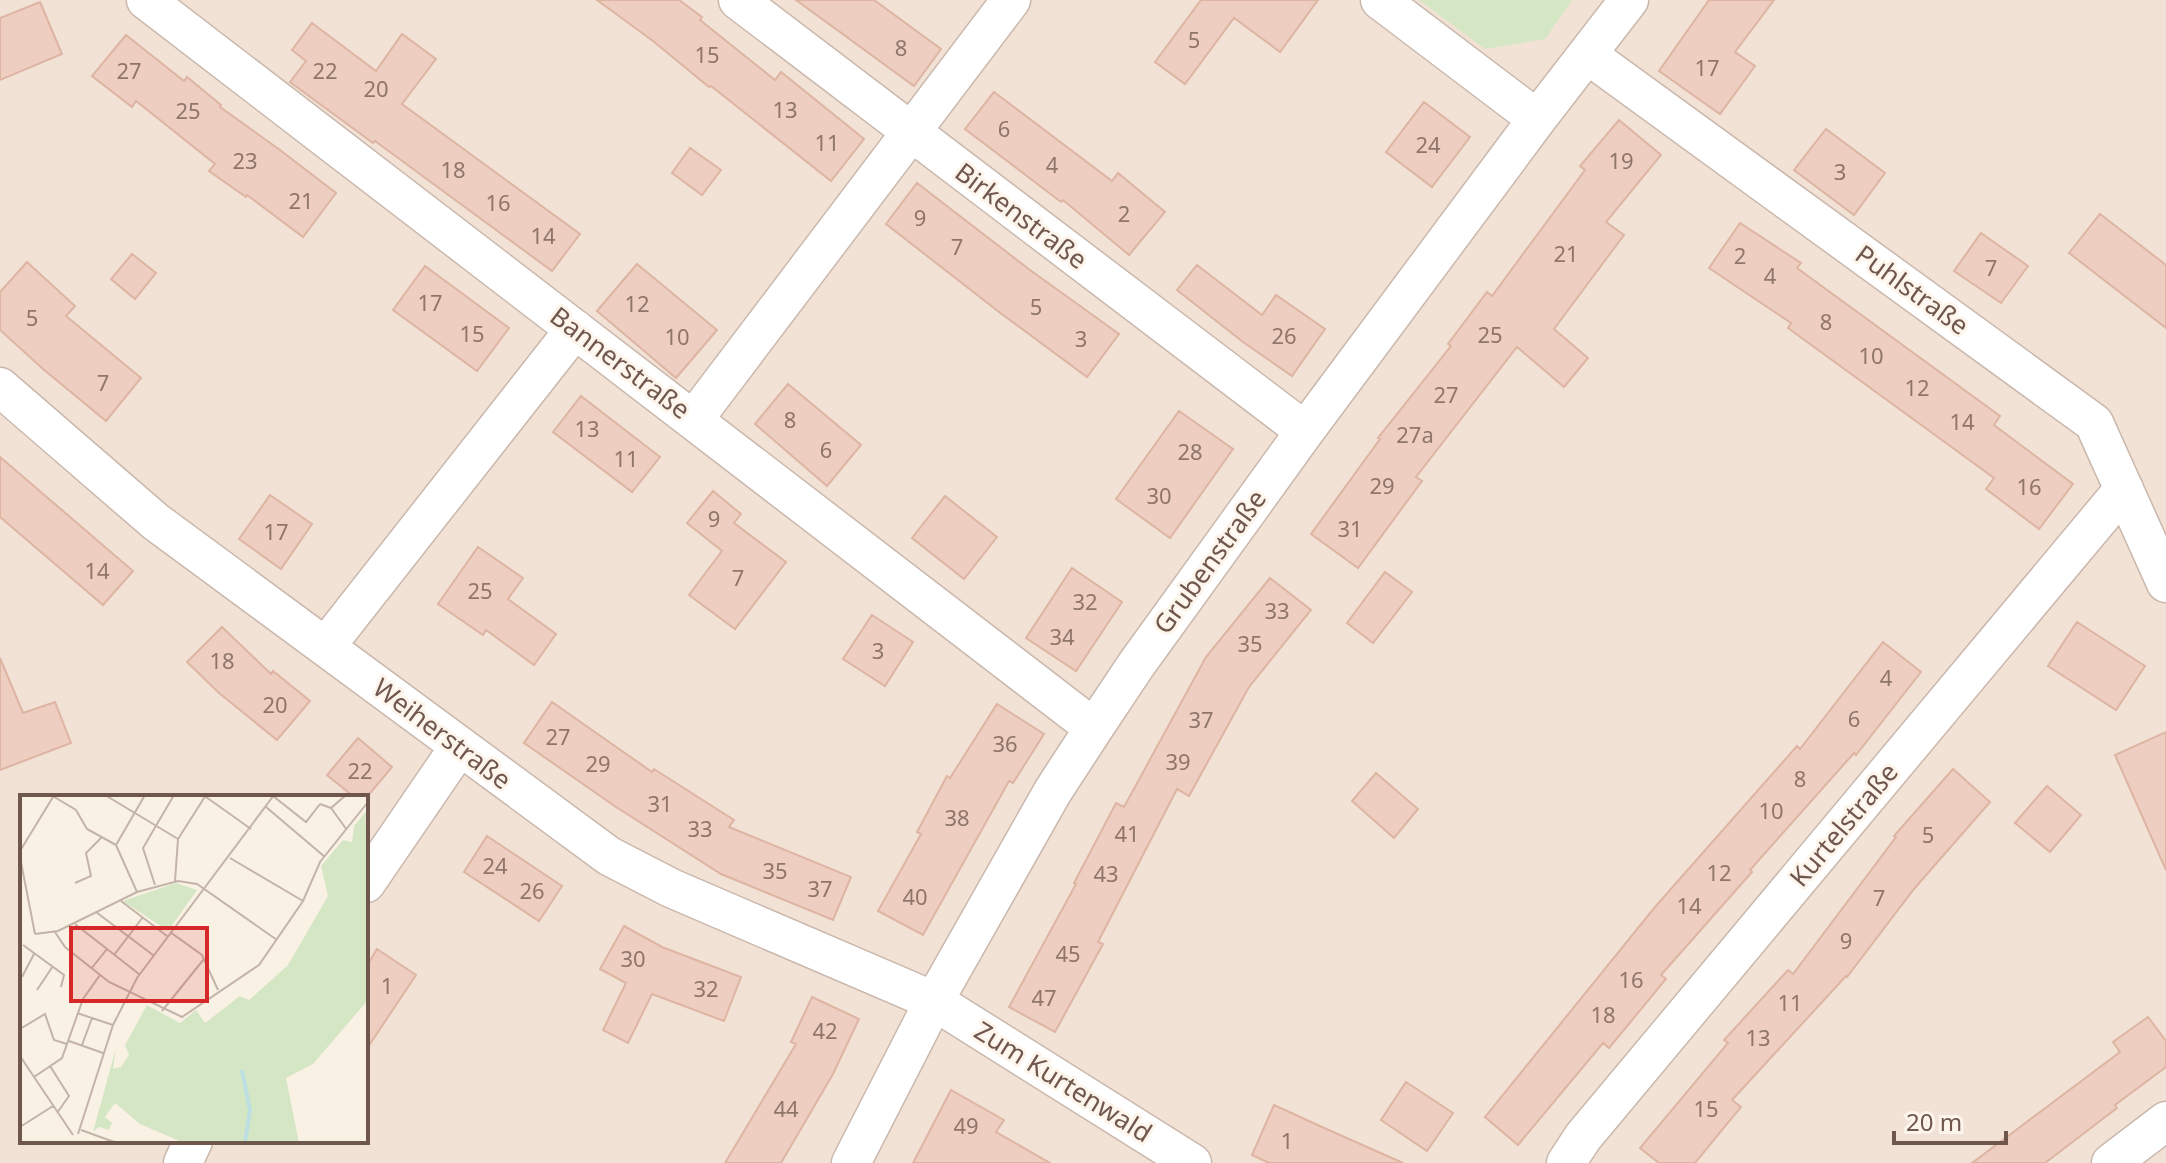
<svg xmlns="http://www.w3.org/2000/svg" width="2166" height="1163" font-family="'Noto Sans',sans-serif">
<style>
.residential{fill:#f1e2d5;fill-rule:evenodd}
.green{fill:#d5e6c5}
.building{fill:#edcec0;stroke:#deb4a2;stroke-width:2}
.lines{fill:none;stroke-linecap:round;stroke-linejoin:round}
.minor-casing{stroke:#cab8ad;stroke-width:41}
.minor{stroke:#fff;stroke-width:38}
.labels{text-anchor:middle;stroke-width:6;stroke-linejoin:round;paint-order:stroke}
.number-label{font-size:22px;fill:#8f756a}
.street-label{font-size:26px;fill:#70574d;stroke:#fdf5eb}
.inset-river{fill:none;stroke:#bcdfe2;stroke-width:4}
.inset-road{fill:none;stroke:#c3b3a8;stroke-width:2}
.view{fill:#d62828;fill-opacity:0.15;stroke:#d62828;stroke-width:4}
.inset-edge{fill:none;stroke:#70574d;stroke-width:4}
</style>
<rect width="100%" height="100%" fill="#faf1e5"/>
<path class="residential" d="M0,0H2166V1163H0ZM22,797H366V1141H22Z"/>
<path class="green" d="M1419,0H1572L1545,39L1485,49Z"/>
<path class="building" d="M597,0H679L702,17L700,20L775,80L781,72L864,139L831,181L711,86L709,87L653,41Z
M796,0H874L941,49L914,86Z
M1201,0H1318L1280,52L1234,18L1185,84L1155,62Z
M1709,0H1774L1735,52L1755,66L1720,114L1659,71Z
M40,2L62,54L0,80V18Z
M312,23L376,71L402,34L436,59L402,104L580,234L552,271L375,141L373,143L290,82L306,61L292,50Z
M126,35L184,81L187,77L221,105L220,107L280,150L336,193L303,237L247,195L246,197L209,171L215,164L136,101L132,107L92,76Z
M994,92L1112,181L1118,173L1165,212L1129,255L1063,200L1061,202L965,129Z
M1424,102L1470,137L1432,187L1386,152Z
M1619,120L1661,155L1606,222L1624,235L1554,329L1588,358L1564,387L1517,347L1416,477L1422,481L1358,568L1311,534L1380,439L1378,438L1451,346L1448,344L1487,292L1492,296L1585,170L1580,166Z
M1826,129L1885,173L1854,215L1794,170Z
M690,148L721,170L702,195L672,173Z
M917,183L1030,270L1119,334L1087,377L999,312L886,224Z
M2100,214L2166,265V328L2069,253Z
M1740,223L1801,263L1797,268L2000,416L1994,425L2073,484L2039,529L1986,489L1994,478L1788,328L1791,323L1709,268Z
M1981,233L2028,266L2001,303L1954,271Z
M132,254L156,273L135,299L111,279Z
M27,262L75,306L66,316L141,378L106,421L43,369L0,330V292Z
M637,264L717,330L676,378L597,311Z
M1197,265L1262,315L1276,295L1325,329L1292,376L1243,342L1177,290Z
M425,266L509,328L477,371L393,310Z
M788,384L861,445L827,486L755,424Z
M581,396L660,457L632,492L553,432Z
M1179,411L1233,449L1170,538L1116,499Z
M0,457L133,571L103,605L0,517Z
M713,491L741,514L734,523L786,562L735,629L689,595L722,551L687,523Z
M270,495L312,524L281,569L239,539Z
M945,496L997,537L964,579L912,538Z
M478,547L523,578L508,599L556,634L534,665L486,630L483,635L438,604Z
M1072,568L1122,602L1076,671L1026,638Z
M1385,572L1412,592L1373,643L1347,623Z
M1270,578L1311,610L1249,687L1189,796L1177,789L1098,942L1103,944L1055,1032L1009,1007L1076,884L1074,883L1116,803L1124,807L1206,657Z
M872,615L913,642L885,686L843,659Z
M2077,622L2145,666L2116,710L2048,666Z
M222,627L271,674L273,671L310,701L277,740L219,693L187,662Z
M1883,642L1921,672L1856,755L1854,753L1750,870L1752,872L1661,975L1666,979L1609,1048L1603,1043L1518,1145L1485,1117L1655,907L1797,746L1800,749Z
M0,658L23,713L55,702L71,743L0,770Z
M552,702L652,772L654,769L734,820L729,827L851,877L833,920L721,874L616,807L524,743Z
M997,704L1044,734L1013,783L1009,781L923,935L878,911L921,834L917,832L947,776L950,778Z
M2166,732V870L2115,755Z
M358,738L392,767L366,798L354,797L327,775Z
M1953,769L1990,802L1914,889L1847,977L1846,976L1732,1100L1741,1107L1695,1163H1659L1640,1148L1728,1043L1724,1040L1788,970L1793,974L1896,837L1894,836Z
M1376,773L1418,809L1394,838L1352,801Z
M2047,786L2081,815L2050,852L2015,823Z
M487,836L562,886L539,921L464,872Z
M624,926L662,947L741,977L724,1021L652,994L628,1043L603,1030L626,983L600,969Z
M377,949L416,975L366,1050V967Z
M812,997L859,1019L833,1074L781,1163H725L796,1044L791,1042Z
M2148,1017L2166,1041V1067L2115,1105L2117,1108L2045,1163H1972L2120,1052L2113,1042Z
M1406,1082L1453,1113L1427,1151L1381,1120Z
M951,1090L1004,1120L996,1132L1050,1163H913Z
M1274,1105L1322,1127L1403,1163H1269L1252,1155Z"/>
<g class="lines">
<g class="minor-casing">
<path id="minor" d="M146,0L1094,728
M738,0L1305,431
M1380,0L1537,119
M1588,55L2094,423L2166,583
M0,387L156,522L609,856L671,888L934,1001L1192,1163
M694,419L1011,0
M326,646L575,329
M366,883L459,747
M183,1163L193,1141
M851,1163L934,1001L1053,791L1094,728L1136,665L1305,431L1537,119L1629,0
M1566,1163L1583,1137L2124,489
M2111,1163L2166,1121"/>
</g>
<use href="#minor" class="minor"/>
</g>
<g class="labels">
<g class="number-label">
<text x="1194" y="48">5</text>
<text x="901" y="56">8</text>
<text x="707" y="63">15</text>
<text x="1707" y="76">17</text>
<text x="129" y="79">27</text>
<text x="325" y="79">22</text>
<text x="376" y="97">20</text>
<text x="785" y="118">13</text>
<text x="188" y="119">25</text>
<text x="1004" y="137">6</text>
<text x="827" y="151">11</text>
<text x="1428" y="153">24</text>
<text x="245" y="169">23</text>
<text x="1621" y="169">19</text>
<text x="1052" y="173">4</text>
<text x="453" y="178">18</text>
<text x="1840" y="180">3</text>
<text x="301" y="209">21</text>
<text x="498" y="211">16</text>
<text x="1124" y="222">2</text>
<text x="920" y="226">9</text>
<text x="543" y="244">14</text>
<text x="957" y="255">7</text>
<text x="1566" y="262">21</text>
<text x="1740" y="264">2</text>
<text x="1991" y="276">7</text>
<text x="1770" y="284">4</text>
<text x="430" y="311">17</text>
<text x="637" y="312">12</text>
<text x="1036" y="315">5</text>
<text x="32" y="326">5</text>
<text x="1826" y="330">8</text>
<text x="472" y="342">15</text>
<text x="1490" y="343">25</text>
<text x="1284" y="344">26</text>
<text x="677" y="345">10</text>
<text x="1081" y="347">3</text>
<text x="1871" y="364">10</text>
<text x="103" y="391">7</text>
<text x="1917" y="396">12</text>
<text x="1446" y="403">27</text>
<text x="790" y="428">8</text>
<text x="1962" y="430">14</text>
<text x="587" y="437">13</text>
<text x="1415" y="443">27a</text>
<text x="826" y="458">6</text>
<text x="1190" y="460">28</text>
<text x="626" y="467">11</text>
<text x="1382" y="494">29</text>
<text x="2029" y="495">16</text>
<text x="1159" y="504">30</text>
<text x="714" y="527">9</text>
<text x="1350" y="537">31</text>
<text x="276" y="540">17</text>
<text x="97" y="579">14</text>
<text x="738" y="586">7</text>
<text x="480" y="599">25</text>
<text x="1085" y="610">32</text>
<text x="1277" y="619">33</text>
<text x="1062" y="645">34</text>
<text x="1250" y="652">35</text>
<text x="878" y="659">3</text>
<text x="222" y="669">18</text>
<text x="1886" y="686">4</text>
<text x="275" y="713">20</text>
<text x="1854" y="727">6</text>
<text x="1201" y="728">37</text>
<text x="558" y="745">27</text>
<text x="1005" y="752">36</text>
<text x="1178" y="770">39</text>
<text x="598" y="772">29</text>
<text x="360" y="779">22</text>
<text x="1800" y="787">8</text>
<text x="660" y="812">31</text>
<text x="1771" y="819">10</text>
<text x="957" y="826">38</text>
<text x="700" y="837">33</text>
<text x="1127" y="842">41</text>
<text x="1928" y="843">5</text>
<text x="495" y="874">24</text>
<text x="775" y="879">35</text>
<text x="1719" y="881">12</text>
<text x="1106" y="882">43</text>
<text x="820" y="897">37</text>
<text x="532" y="899">26</text>
<text x="915" y="905">40</text>
<text x="1879" y="906">7</text>
<text x="1689" y="914">14</text>
<text x="1846" y="949">9</text>
<text x="1068" y="962">45</text>
<text x="633" y="967">30</text>
<text x="1631" y="988">16</text>
<text x="387" y="994">1</text>
<text x="706" y="997">32</text>
<text x="1044" y="1006">47</text>
<text x="1790" y="1011">11</text>
<text x="1603" y="1023">18</text>
<text x="825" y="1039">42</text>
<text x="1758" y="1046">13</text>
<text x="786" y="1117">44</text>
<text x="1706" y="1117">15</text>
<text x="966" y="1134">49</text>
<text x="1287" y="1149">1</text>
</g>
<g class="street-label">
<text transform="translate(1021 216) rotate(37)" y="9">Birkenstraße</text>
<text transform="translate(1912 290) rotate(36)" y="9">Puhlstraße</text>
<text transform="translate(620 363) rotate(37)" y="9">Bannerstraße</text>
<text transform="translate(1210 562) rotate(-54)" y="9">Grubenstraße</text>
<text transform="translate(442 734) rotate(37)" y="9">Weiherstraße</text>
<text transform="translate(1844 825) rotate(-50)" y="9">Kurtelstraße</text>
<text transform="translate(1063 1082) rotate(32)" y="9">Zum Kurtenwald</text>
</g>
</g>
<g transform="translate(20 795)">
<rect width="348" height="348" fill="#faf1e5"/>
<path d="M348,14V205L293,269L266,283L279,348H164L120,329L95,308L85,322L92,328L89,335L79,332L73,337L96,253L93,274L101,272L109,260L105,250L127,210L160,228L176,215L185,228L220,201L229,205L268,170L308,101L301,71L323,45L332,47L334,31ZM156,88L177,95L148,136L103,106Z" fill="#d5e6c5"/>
<path class="inset-river" d="M222,275L230,315L225,348"/>
<path class="inset-road" d="M31,0L56,15L67,34L96,50M85,0L158,44M253,1L286,27L300,9M186,2L231,34M300,9L311,13L326,0M246,12L305,62M311,13L327,35M96,50L125,0M96,50L117,97M0,56L33,2M0,62L15,139M210,63L283,106M155,86L158,44L186,0M55,88L71,81L66,58L82,42M135,90L123,53L154,0M101,106L147,141M76,117L133,160M55,129L119,179M35,137L45,152L89,187L162,222L239,170L283,106L300,67L348,7M150,137L182,160L198,195M15,139L38,136L117,97L158,86L177,89L257,145M3,150L44,180L41,192M94,160L123,122M71,174L87,154M2,182L14,159M17,195L33,171M142,216L184,164M57,218L93,230M0,234L25,219L34,245L47,249M49,246L83,258M62,250L72,223M0,261L53,340M30,271L49,301L37,318M14,282L42,263L63,204L80,180M0,332L33,311M61,335L97,348M58,339L93,230L117,183L254,0"/>
<path class="view" d="M51,133H187V206H51Z"/>
<rect width="348" height="348" class="inset-edge"/>
</g>
<path d="M1894 1131v12h112v-12" fill="none" stroke="#70574d" stroke-width="4"/>
<text x="1906" y="1131" font-size="24" fill="#70574d" stroke="#fdf5eb" stroke-width="6" paint-order="stroke">20 m</text>
</svg>
